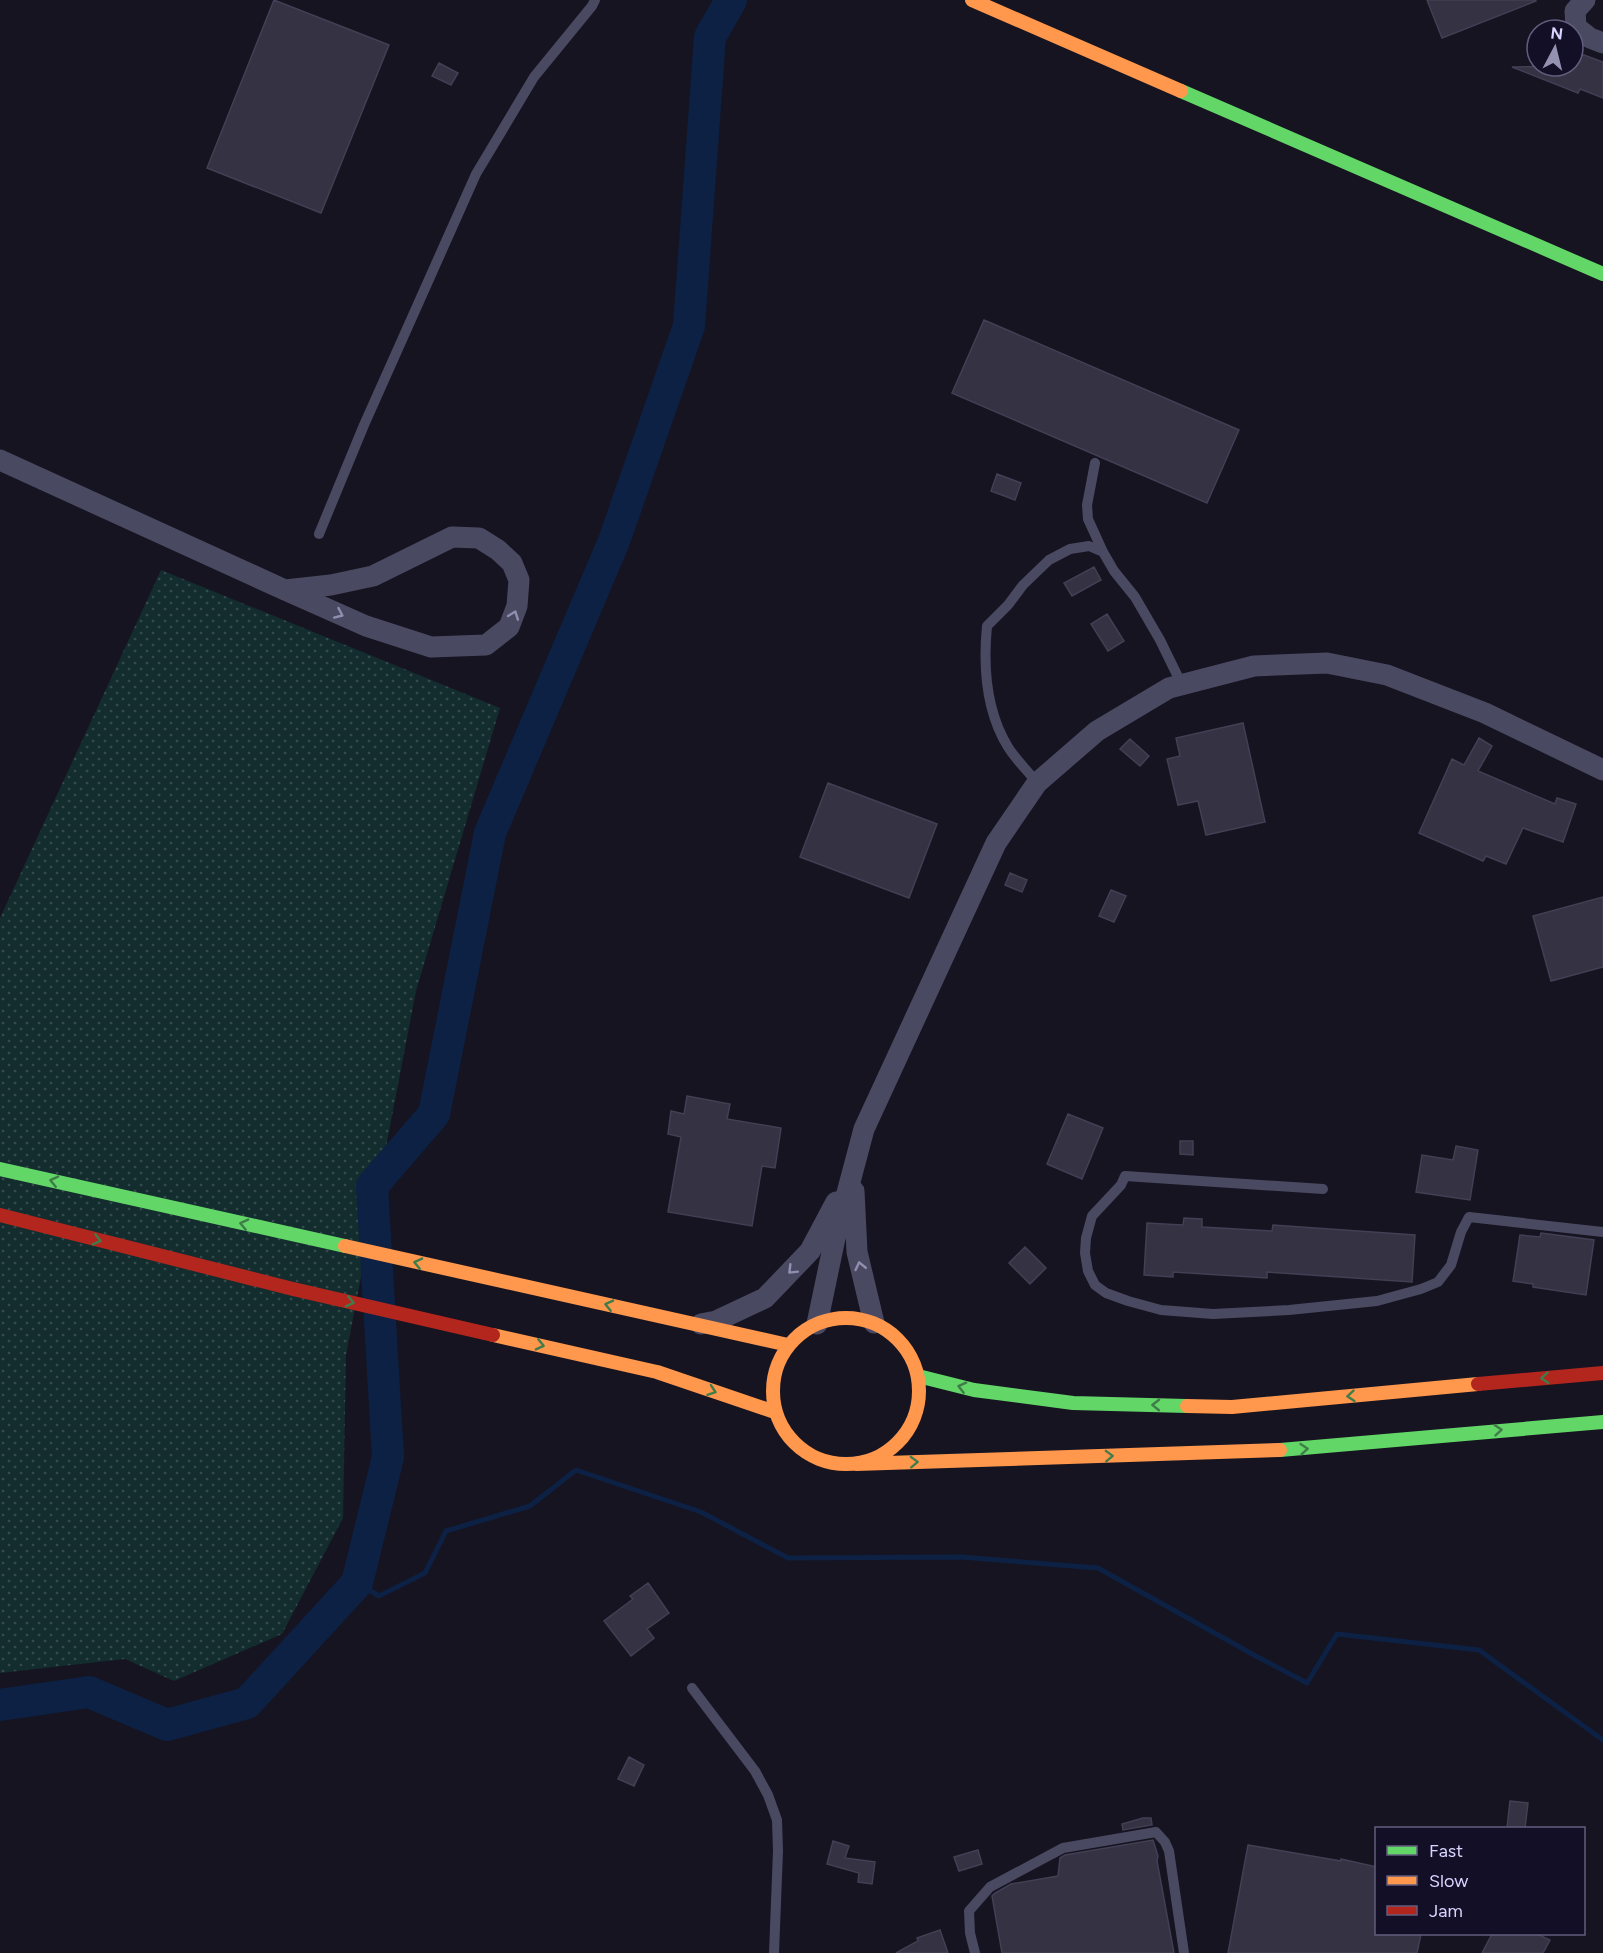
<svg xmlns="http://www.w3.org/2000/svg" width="1603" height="1953" font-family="Figtree,sans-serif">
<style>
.grass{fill:url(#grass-dots)}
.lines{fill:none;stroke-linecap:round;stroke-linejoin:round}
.stream{stroke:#0d2144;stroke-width:5}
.river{stroke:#0d2144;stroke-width:32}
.building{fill:#343243;stroke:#433f54;stroke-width:1.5}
.lane{stroke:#4a4962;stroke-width:10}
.street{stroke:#4a4962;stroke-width:21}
.fast{stroke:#63d668;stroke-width:14}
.slow{stroke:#ff974d;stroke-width:14}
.jam{stroke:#b3261e;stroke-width:14}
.oneway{stroke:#928eb0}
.oneway2{stroke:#3f7c4a}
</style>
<defs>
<pattern id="grass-dots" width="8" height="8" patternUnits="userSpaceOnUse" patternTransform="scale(1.5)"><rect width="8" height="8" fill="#132c2d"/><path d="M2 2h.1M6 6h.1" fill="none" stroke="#354a4c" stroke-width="1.8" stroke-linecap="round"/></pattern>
</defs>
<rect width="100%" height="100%" fill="#161421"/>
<path class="grass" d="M161,570L500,708L416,991L346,1355L343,1518L282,1634L174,1681L125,1659L0,1673V918Z"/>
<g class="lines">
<path class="stream" d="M357,1583L379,1596L425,1573L446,1531L530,1506L576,1470L701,1512L788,1558L961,1557L1098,1568L1254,1655L1307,1683L1337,1634L1479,1650L1603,1740"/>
<path class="river" d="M0,1705L89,1692L167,1725L247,1703L357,1583L388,1457L372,1186L434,1114L490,833L614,541L689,326L710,37L731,0"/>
</g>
<path class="building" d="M274,0L389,45L321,213L207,168Z
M1427,0H1535L1536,1L1442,38Z
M1573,51L1603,62V98L1580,89L1578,93L1512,67L1573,66Z
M439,63L458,73L451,85L432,76Z
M984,320L1239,430L1207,503L952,393Z
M997,474L1021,483L1015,500L991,491Z
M1094,567L1101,580L1072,596L1064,583Z
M1107,614L1124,641L1108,651L1091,624Z
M1243,723L1265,822L1206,835L1198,801L1178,805L1167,759L1180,756L1176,738Z
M1479,738L1492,746L1478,771L1555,804L1557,798L1576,804L1563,842L1523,828L1506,864L1486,856L1483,861L1419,833L1452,759L1464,765Z
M1130,739L1149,756L1140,766L1120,749Z
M828,783L937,824L909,898L800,857Z
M1010,873L1027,880L1022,892L1005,885Z
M1111,890L1126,896L1114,922L1099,916Z
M1603,897V967L1551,981L1533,916Z
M687,1096L730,1104L727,1119L781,1128L775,1168L762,1166L752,1226L668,1212L681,1137L668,1134L671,1111L684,1114Z
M1068,1114L1103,1128L1082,1179L1047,1164Z
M1180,1141H1193V1155L1180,1154Z
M1456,1146L1478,1150L1470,1200L1416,1192L1422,1155L1453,1160Z
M1184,1218L1202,1219V1227L1272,1231L1273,1225L1415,1235L1412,1282L1267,1272V1278L1173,1272V1277L1144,1275L1147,1223L1183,1225Z
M1541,1233L1594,1240L1586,1295L1533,1287V1284L1513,1281L1520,1235L1540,1237Z
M1025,1247L1046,1268L1030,1284L1009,1263Z
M648,1583L669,1613L647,1629L654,1638L631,1656L604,1621L633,1599L630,1596Z
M629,1757L644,1765L634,1786L618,1779Z
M1510,1801L1528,1803L1525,1828H1507Z
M1143,1818H1151L1152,1825L1123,1830L1122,1824Z
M1153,1840L1158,1856L1157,1861L1174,1953H1002L992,1896L995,1893L1011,1884L1058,1876L1060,1858L1065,1855Z
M833,1841L849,1846L845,1858L875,1862L872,1884L858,1882L859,1873L827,1864Z
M1248,1845L1341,1861V1859L1377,1867V1934H1421L1417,1953H1228Z
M978,1850L982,1864L959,1871L954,1857Z
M940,1930L948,1953H896L918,1941L917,1938Z
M1492,1934H1537L1550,1940L1543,1953H1482Z"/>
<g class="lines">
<path class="lane" d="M1095,463L1087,505L1088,519L1103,552
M319,534L364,425L476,174L534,77L592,6L595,0
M1037,783C1028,771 1016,760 1008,747C986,711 983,667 987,626L1008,605L1023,585L1049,560L1070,549L1089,546L1103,552L1114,571L1135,597L1160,640L1182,685
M1323,1189L1125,1176L1121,1185L1092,1216L1086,1238L1085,1253L1088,1271L1095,1285L1106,1293L1128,1301L1161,1310L1213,1314L1289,1310L1377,1301L1421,1289L1438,1282L1451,1265L1461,1232L1469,1217L1603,1232
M692,1688L755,1771L768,1795L777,1820L778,1851L774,1953
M975,1953L970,1933L969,1911L990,1887L1063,1848L1156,1832L1165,1842L1169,1851L1184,1953"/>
<path class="street" d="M1585,0L1575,11L1576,27L1590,38L1603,43
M0,460L285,590L366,626L431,647L486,645L509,627L517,606L519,580L512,563L498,550L479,538L452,537L373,576L331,585L285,590
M854,1191L857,1252L874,1323
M701,1324L716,1321L765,1298L810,1251L836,1202
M817,1324L835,1238L864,1129L996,843L1037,783L1097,731L1169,688L1254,666L1327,663L1387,675L1485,713L1603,770"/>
<path class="fast" d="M1181,91L1603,274
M0,1169L345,1246
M918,1376L974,1390L1073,1403L1187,1406
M1280,1450L1603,1422"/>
<path class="slow" d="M972,0L1181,91
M345,1246L788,1345
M773 1391a73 73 0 1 1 146 0a73 73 0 1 1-146 0Z
M493,1335L657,1372L775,1412
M1187,1406L1232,1407L1478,1384
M856,1464L1280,1450"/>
<path class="jam" d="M0,1215L293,1289L493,1335
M1478,1384L1603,1373"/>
</g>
<defs><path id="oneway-chevron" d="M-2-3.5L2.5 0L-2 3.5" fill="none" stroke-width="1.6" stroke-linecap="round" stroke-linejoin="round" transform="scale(1.5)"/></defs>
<g class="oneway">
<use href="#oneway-chevron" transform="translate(339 614) rotate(24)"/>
<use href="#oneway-chevron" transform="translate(514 615) rotate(-70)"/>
<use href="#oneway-chevron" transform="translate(860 1266) rotate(-103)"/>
<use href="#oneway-chevron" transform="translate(792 1270) rotate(135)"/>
</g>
<g class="oneway2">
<use href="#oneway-chevron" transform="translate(54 1181) rotate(-167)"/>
<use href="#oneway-chevron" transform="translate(244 1224) rotate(-167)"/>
<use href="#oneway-chevron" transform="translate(97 1240) rotate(14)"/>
<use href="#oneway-chevron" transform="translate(418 1263) rotate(-167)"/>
<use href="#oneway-chevron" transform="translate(350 1302) rotate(13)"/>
<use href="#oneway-chevron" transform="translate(609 1305) rotate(-167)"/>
<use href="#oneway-chevron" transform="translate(540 1345) rotate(13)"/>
<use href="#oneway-chevron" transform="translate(1545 1378) rotate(175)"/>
<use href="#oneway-chevron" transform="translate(962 1387) rotate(-166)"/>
<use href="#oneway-chevron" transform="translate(712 1391) rotate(19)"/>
<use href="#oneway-chevron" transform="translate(1351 1396) rotate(175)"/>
<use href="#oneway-chevron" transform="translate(1156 1405) rotate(-179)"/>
<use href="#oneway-chevron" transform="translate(1498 1430) rotate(-5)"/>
<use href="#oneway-chevron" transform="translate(1304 1449) rotate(-5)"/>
<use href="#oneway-chevron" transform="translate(1109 1456) rotate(-2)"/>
<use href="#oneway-chevron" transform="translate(914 1462) rotate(-2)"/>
</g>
<rect x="1375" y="1827" width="210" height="108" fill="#130f26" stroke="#625e7d" stroke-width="1.5"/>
<rect x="1387" y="1846" width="30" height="9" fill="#63d668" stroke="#625e7d" stroke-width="1.5"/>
<text x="1429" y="1857" font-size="18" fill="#d9d4ff">Fast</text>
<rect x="1387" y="1876" width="30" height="9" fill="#ff974d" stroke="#625e7d" stroke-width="1.5"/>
<text x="1429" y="1887" font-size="18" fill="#d9d4ff">Slow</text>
<rect x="1387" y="1906" width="30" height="9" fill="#b3261e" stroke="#625e7d" stroke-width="1.5"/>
<text x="1429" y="1917" font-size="18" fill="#d9d4ff">Jam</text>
<g transform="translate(1555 48) rotate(7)"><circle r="28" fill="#130f26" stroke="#625e7d" stroke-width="1.5"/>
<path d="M0-4.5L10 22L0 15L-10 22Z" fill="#9591b1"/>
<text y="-9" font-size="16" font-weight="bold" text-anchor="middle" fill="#d9d4ff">N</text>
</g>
</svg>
